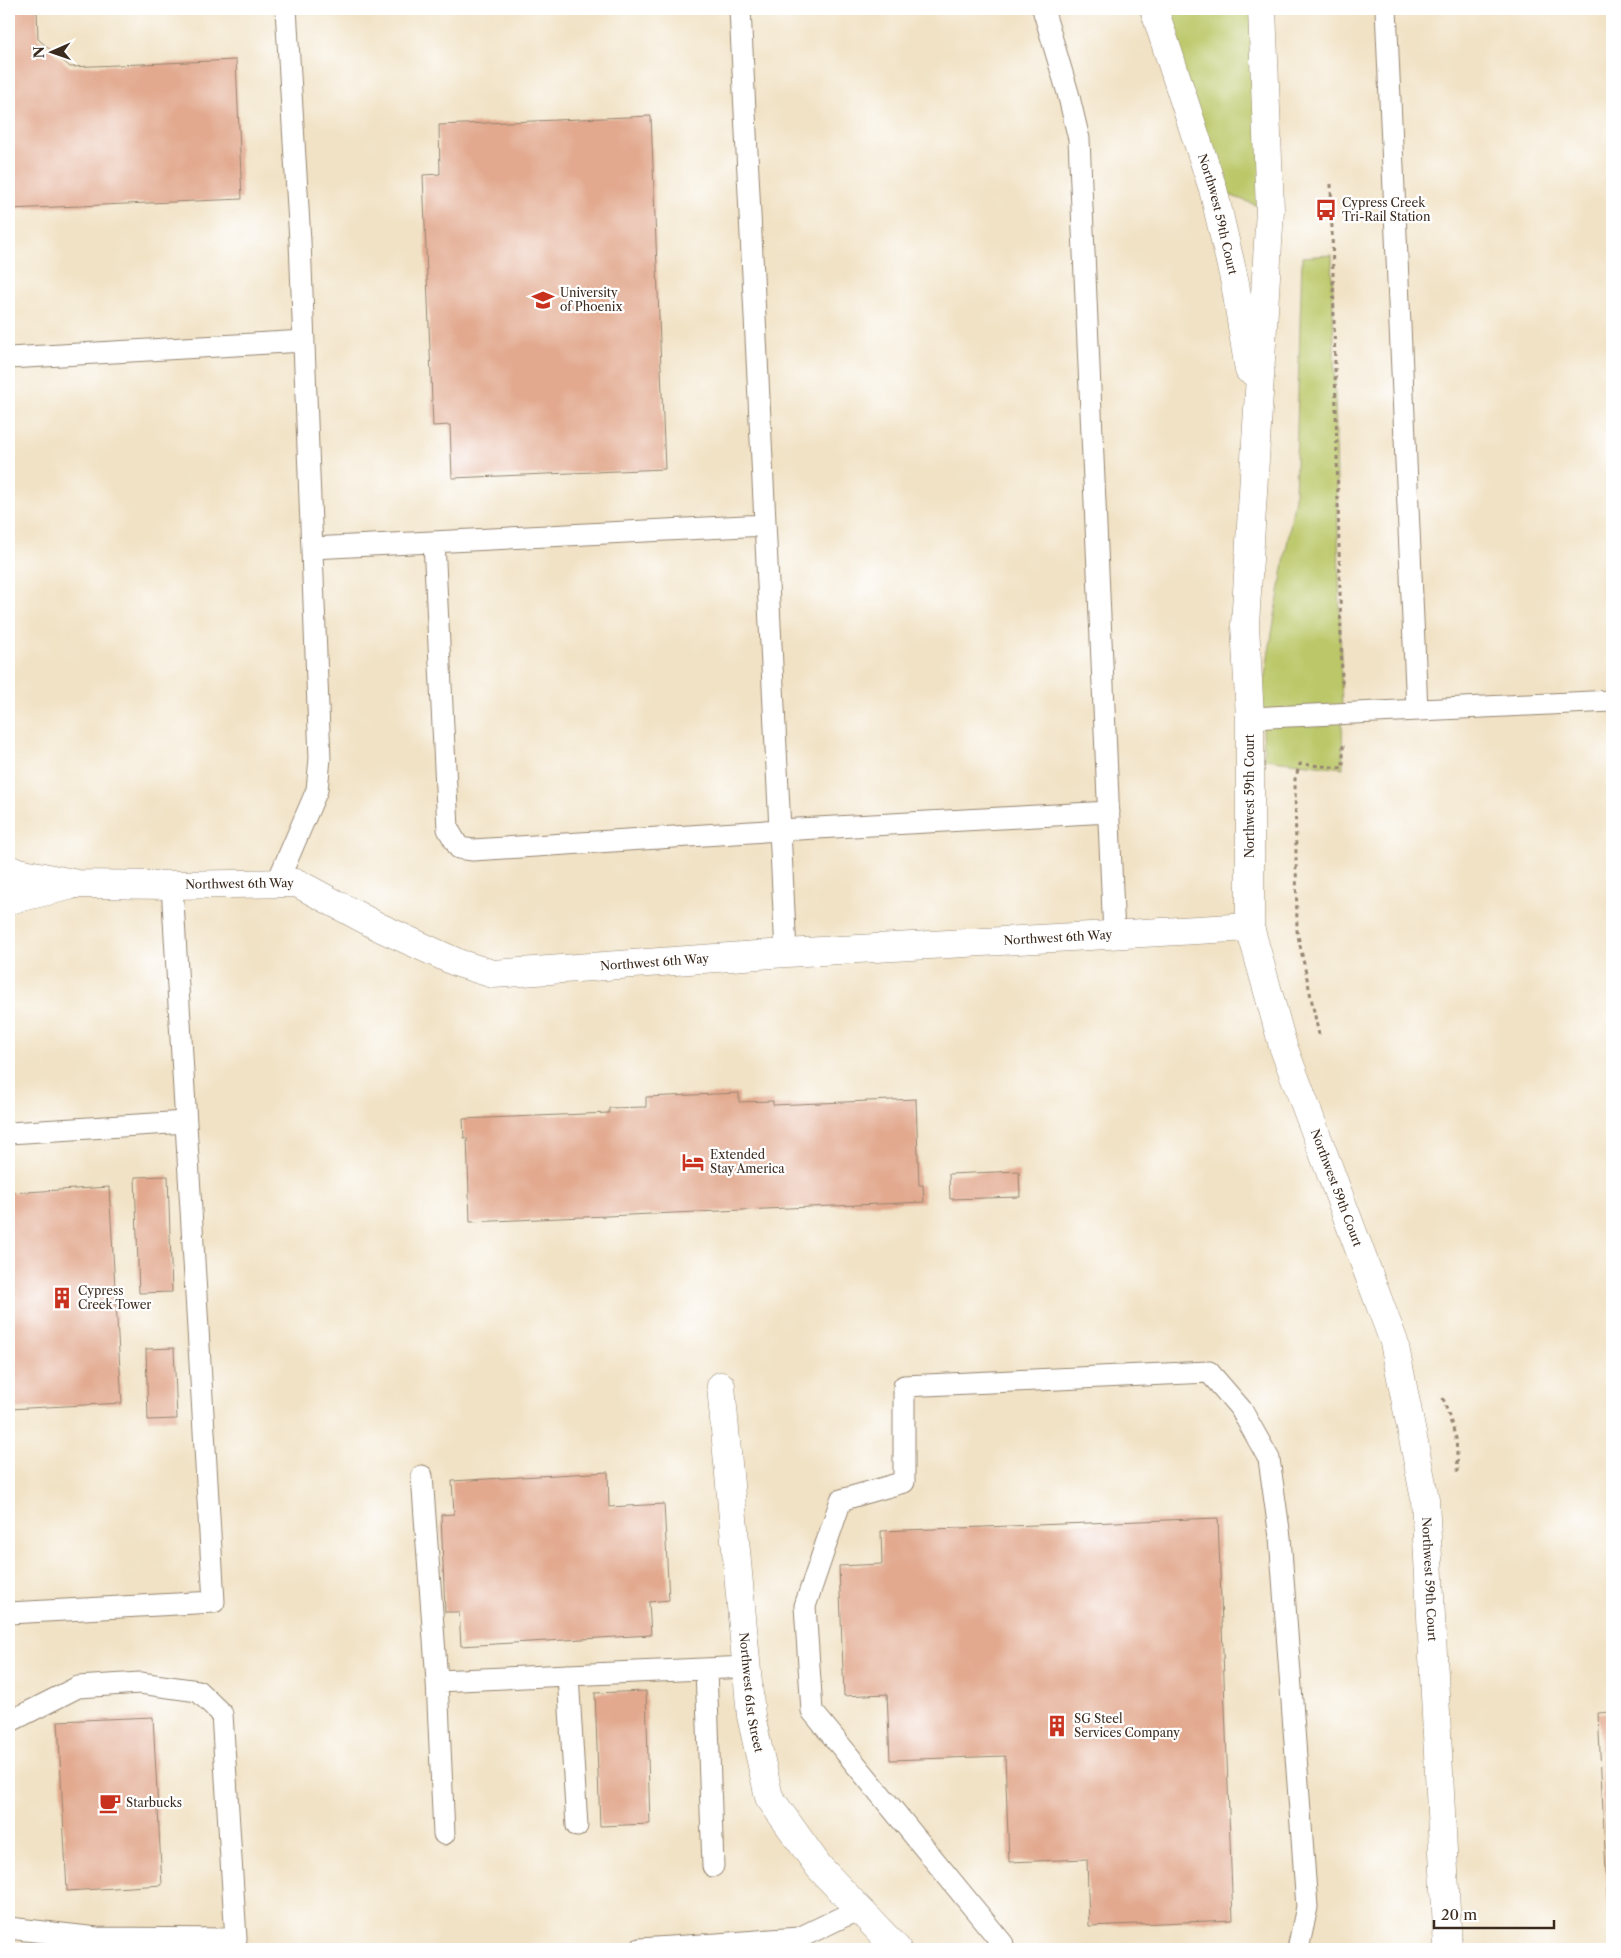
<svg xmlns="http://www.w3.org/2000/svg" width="1621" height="1958" font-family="'Libre Caslon Text',serif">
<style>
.green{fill:#bbc768;stroke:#7b7843}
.building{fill:#e2a98e}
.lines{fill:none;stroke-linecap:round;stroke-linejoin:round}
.service-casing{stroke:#968672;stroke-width:23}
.minor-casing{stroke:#968672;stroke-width:29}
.path{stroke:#968672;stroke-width:3;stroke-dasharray:4 4;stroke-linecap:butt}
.service{stroke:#fff;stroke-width:21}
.minor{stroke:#fff;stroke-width:28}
.labels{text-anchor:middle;stroke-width:4.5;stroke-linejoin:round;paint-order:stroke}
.poi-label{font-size:12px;fill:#3b2a1e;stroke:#fff;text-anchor:start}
.street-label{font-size:12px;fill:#3b2a1e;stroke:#fff}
</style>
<rect width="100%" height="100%" fill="#fff"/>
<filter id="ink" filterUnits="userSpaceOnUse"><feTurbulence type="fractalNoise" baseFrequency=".02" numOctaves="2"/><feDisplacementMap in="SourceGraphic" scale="10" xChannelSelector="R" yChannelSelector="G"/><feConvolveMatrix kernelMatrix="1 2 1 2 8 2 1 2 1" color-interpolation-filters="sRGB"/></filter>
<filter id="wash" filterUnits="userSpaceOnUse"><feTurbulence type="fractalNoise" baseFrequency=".0096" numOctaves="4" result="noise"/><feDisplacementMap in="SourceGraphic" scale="20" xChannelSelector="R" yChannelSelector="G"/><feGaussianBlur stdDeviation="1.12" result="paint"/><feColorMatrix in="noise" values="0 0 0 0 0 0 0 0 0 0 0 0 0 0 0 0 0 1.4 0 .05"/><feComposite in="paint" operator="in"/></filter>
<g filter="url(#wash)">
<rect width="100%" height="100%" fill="#f1e2c5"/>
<path class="green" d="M1154,9H1262L1270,210L1213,189Z
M1332,255L1342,713L1343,768L1264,759L1262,693L1295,497L1302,257Z"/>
<g id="blocks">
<path class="building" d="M9,9H37L38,39L70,67L236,60L242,199L9,209Z
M651,116L665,469L452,478L450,425L433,426L423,175L440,174L439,125Z
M739,1093V1102L773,1101V1105L916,1099L919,1185H923L924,1202L470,1222L467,1138H464L463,1119L609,1113V1108L646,1107V1097Z
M1019,1171L1020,1197L950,1199L949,1174Z
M168,1176L172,1292L139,1293L135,1177Z
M109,1187L122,1403L9,1409V1193Z
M174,1348L177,1419L148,1420L146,1349Z
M608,1472L609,1507L664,1504L669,1600L649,1602L651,1635L461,1646L459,1612H445L441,1515L454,1514L452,1481Z
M1218,1518L1233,1920L1089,1926L1087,1859L1009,1862L1005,1756L890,1760L887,1694L844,1696L839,1566L882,1564L881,1531Z
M646,1691L650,1824L600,1826L595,1693Z
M1612,1712V1949H1610L1598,1713Z
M153,1717L162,1885L67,1891L58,1721Z"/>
</g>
</g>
<g filter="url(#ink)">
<use href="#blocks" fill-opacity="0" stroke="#968672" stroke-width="1"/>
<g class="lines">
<g class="service-casing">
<path id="service" d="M740,9L786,953
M1043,9L1068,93L1079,139L1114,935
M1386,9L1417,710
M9,358L304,341
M434,542L448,829L459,848L473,850L780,830L1109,812
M312,548L765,525
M1250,718L1612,701
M277,883L317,790L320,758L300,241L286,9
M9,1133L186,1122
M422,1476L437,1681
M9,1613L214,1602L172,885
M706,1669L713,1866
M568,1675L577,1826
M9,1722L78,1687L140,1683L198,1691L222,1714L236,1939L97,1938L9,1928
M444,1834L437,1681L747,1667
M640,1949L717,1944
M718,1949L717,1944L799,1938L859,1909
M1003,1949V1944L812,1711L805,1606L841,1500L904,1482V1386L1209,1372L1241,1409L1269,1459L1280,1537L1307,1907L1298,1949"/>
</g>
<g class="minor-casing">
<g id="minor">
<path id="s1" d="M1154,9L1213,189L1235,283L1249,370"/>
<path id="s2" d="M1262,9L1270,210L1245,625L1250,718V927L1283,1046L1394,1342L1425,1499L1448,1949"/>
<path id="s3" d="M9,870L77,884L172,885L297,883L379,927L458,963L493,974L786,953L1250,927"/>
<path d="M9,900L69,886"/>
<path id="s4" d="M721,1386L751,1716L769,1797L819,1867L897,1949"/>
</g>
</g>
<path class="path" d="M1331,184L1342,683
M1319,1035L1297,931L1295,779L1300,764L1343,768V745
M1443,1398L1456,1438L1458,1472"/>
<use href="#service" class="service"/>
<use href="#minor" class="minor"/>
</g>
</g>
<defs>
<g id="bus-bare" transform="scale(1.725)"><path d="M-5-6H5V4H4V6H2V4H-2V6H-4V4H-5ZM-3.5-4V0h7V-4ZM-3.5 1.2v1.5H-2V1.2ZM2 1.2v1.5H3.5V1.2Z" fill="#c8321e" stroke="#fff" stroke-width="2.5" paint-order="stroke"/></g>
<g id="university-bare" transform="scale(1.725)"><path d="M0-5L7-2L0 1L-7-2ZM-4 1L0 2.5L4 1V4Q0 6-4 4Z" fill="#c8321e" stroke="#fff" stroke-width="2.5" paint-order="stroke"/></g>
<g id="hotel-bare" transform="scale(1.725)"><path d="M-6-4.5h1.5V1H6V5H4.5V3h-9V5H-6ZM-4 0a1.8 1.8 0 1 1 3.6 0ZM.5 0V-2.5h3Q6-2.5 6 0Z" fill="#c8321e" stroke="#fff" stroke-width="2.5" paint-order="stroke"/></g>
<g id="building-bare" transform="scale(1.725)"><path d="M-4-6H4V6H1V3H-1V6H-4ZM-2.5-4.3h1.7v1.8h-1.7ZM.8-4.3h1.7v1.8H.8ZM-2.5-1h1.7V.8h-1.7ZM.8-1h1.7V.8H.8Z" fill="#c8321e" stroke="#fff" stroke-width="2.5" paint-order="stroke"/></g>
<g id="cafe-bare" transform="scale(1.725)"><path d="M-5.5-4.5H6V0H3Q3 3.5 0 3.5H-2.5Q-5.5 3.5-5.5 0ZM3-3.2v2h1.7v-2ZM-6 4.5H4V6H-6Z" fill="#c8321e" stroke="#fff" stroke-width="2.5" paint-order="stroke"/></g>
</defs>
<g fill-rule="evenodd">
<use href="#bus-bare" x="1326" y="210"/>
<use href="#university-bare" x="543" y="300"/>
<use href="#hotel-bare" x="693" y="1162"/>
<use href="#building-bare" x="62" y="1298"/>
<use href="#building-bare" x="1057" y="1726"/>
<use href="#cafe-bare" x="110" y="1803"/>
</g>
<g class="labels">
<g class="poi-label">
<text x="1342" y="207">Cypress Creek<tspan x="1342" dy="14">Tri-Rail Station</tspan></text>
<text x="560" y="297">University<tspan x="560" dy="14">of Phoenix</tspan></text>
<text x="710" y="1159">Extended<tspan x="710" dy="14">Stay America</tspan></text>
<text x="78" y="1295">Cypress<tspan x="78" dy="14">Creek Tower</tspan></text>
<text x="1074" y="1723">SG Steel<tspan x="1074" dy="14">Services Company</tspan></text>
<text x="126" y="1807">Starbucks</text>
</g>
<g class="street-label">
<text dy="4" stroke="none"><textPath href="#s1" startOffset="215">Northwest 59th Court</textPath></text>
<text transform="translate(1250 796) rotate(-90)" y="4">Northwest 59th Court</text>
<text dy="4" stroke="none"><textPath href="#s3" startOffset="232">Northwest 6th Way</textPath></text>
<text dy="4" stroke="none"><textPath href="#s3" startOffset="1072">Northwest 6th Way</textPath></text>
<text dy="4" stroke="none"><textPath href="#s3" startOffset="668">Northwest 6th Way</textPath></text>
<text dy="4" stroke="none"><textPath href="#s2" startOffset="1194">Northwest 59th Court</textPath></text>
<text dy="4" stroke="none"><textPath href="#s2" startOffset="1599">Northwest 59th Court</textPath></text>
<text dy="4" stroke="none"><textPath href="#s4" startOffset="308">Northwest 61st Street</textPath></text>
</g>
</g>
<rect width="1621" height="1958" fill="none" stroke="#fff" stroke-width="30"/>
<g transform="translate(52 52) rotate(268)" stroke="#ffffff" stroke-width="4" paint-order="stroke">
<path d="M0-4L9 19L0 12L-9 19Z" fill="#3b2a1e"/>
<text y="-8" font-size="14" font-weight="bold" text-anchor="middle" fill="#3b2a1e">N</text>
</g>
<path d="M1434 1920v8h120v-8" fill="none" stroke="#3b2a1e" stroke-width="2.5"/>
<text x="1441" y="1920" font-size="15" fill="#3b2a1e" stroke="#ffffff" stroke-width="4" paint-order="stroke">20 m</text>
</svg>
